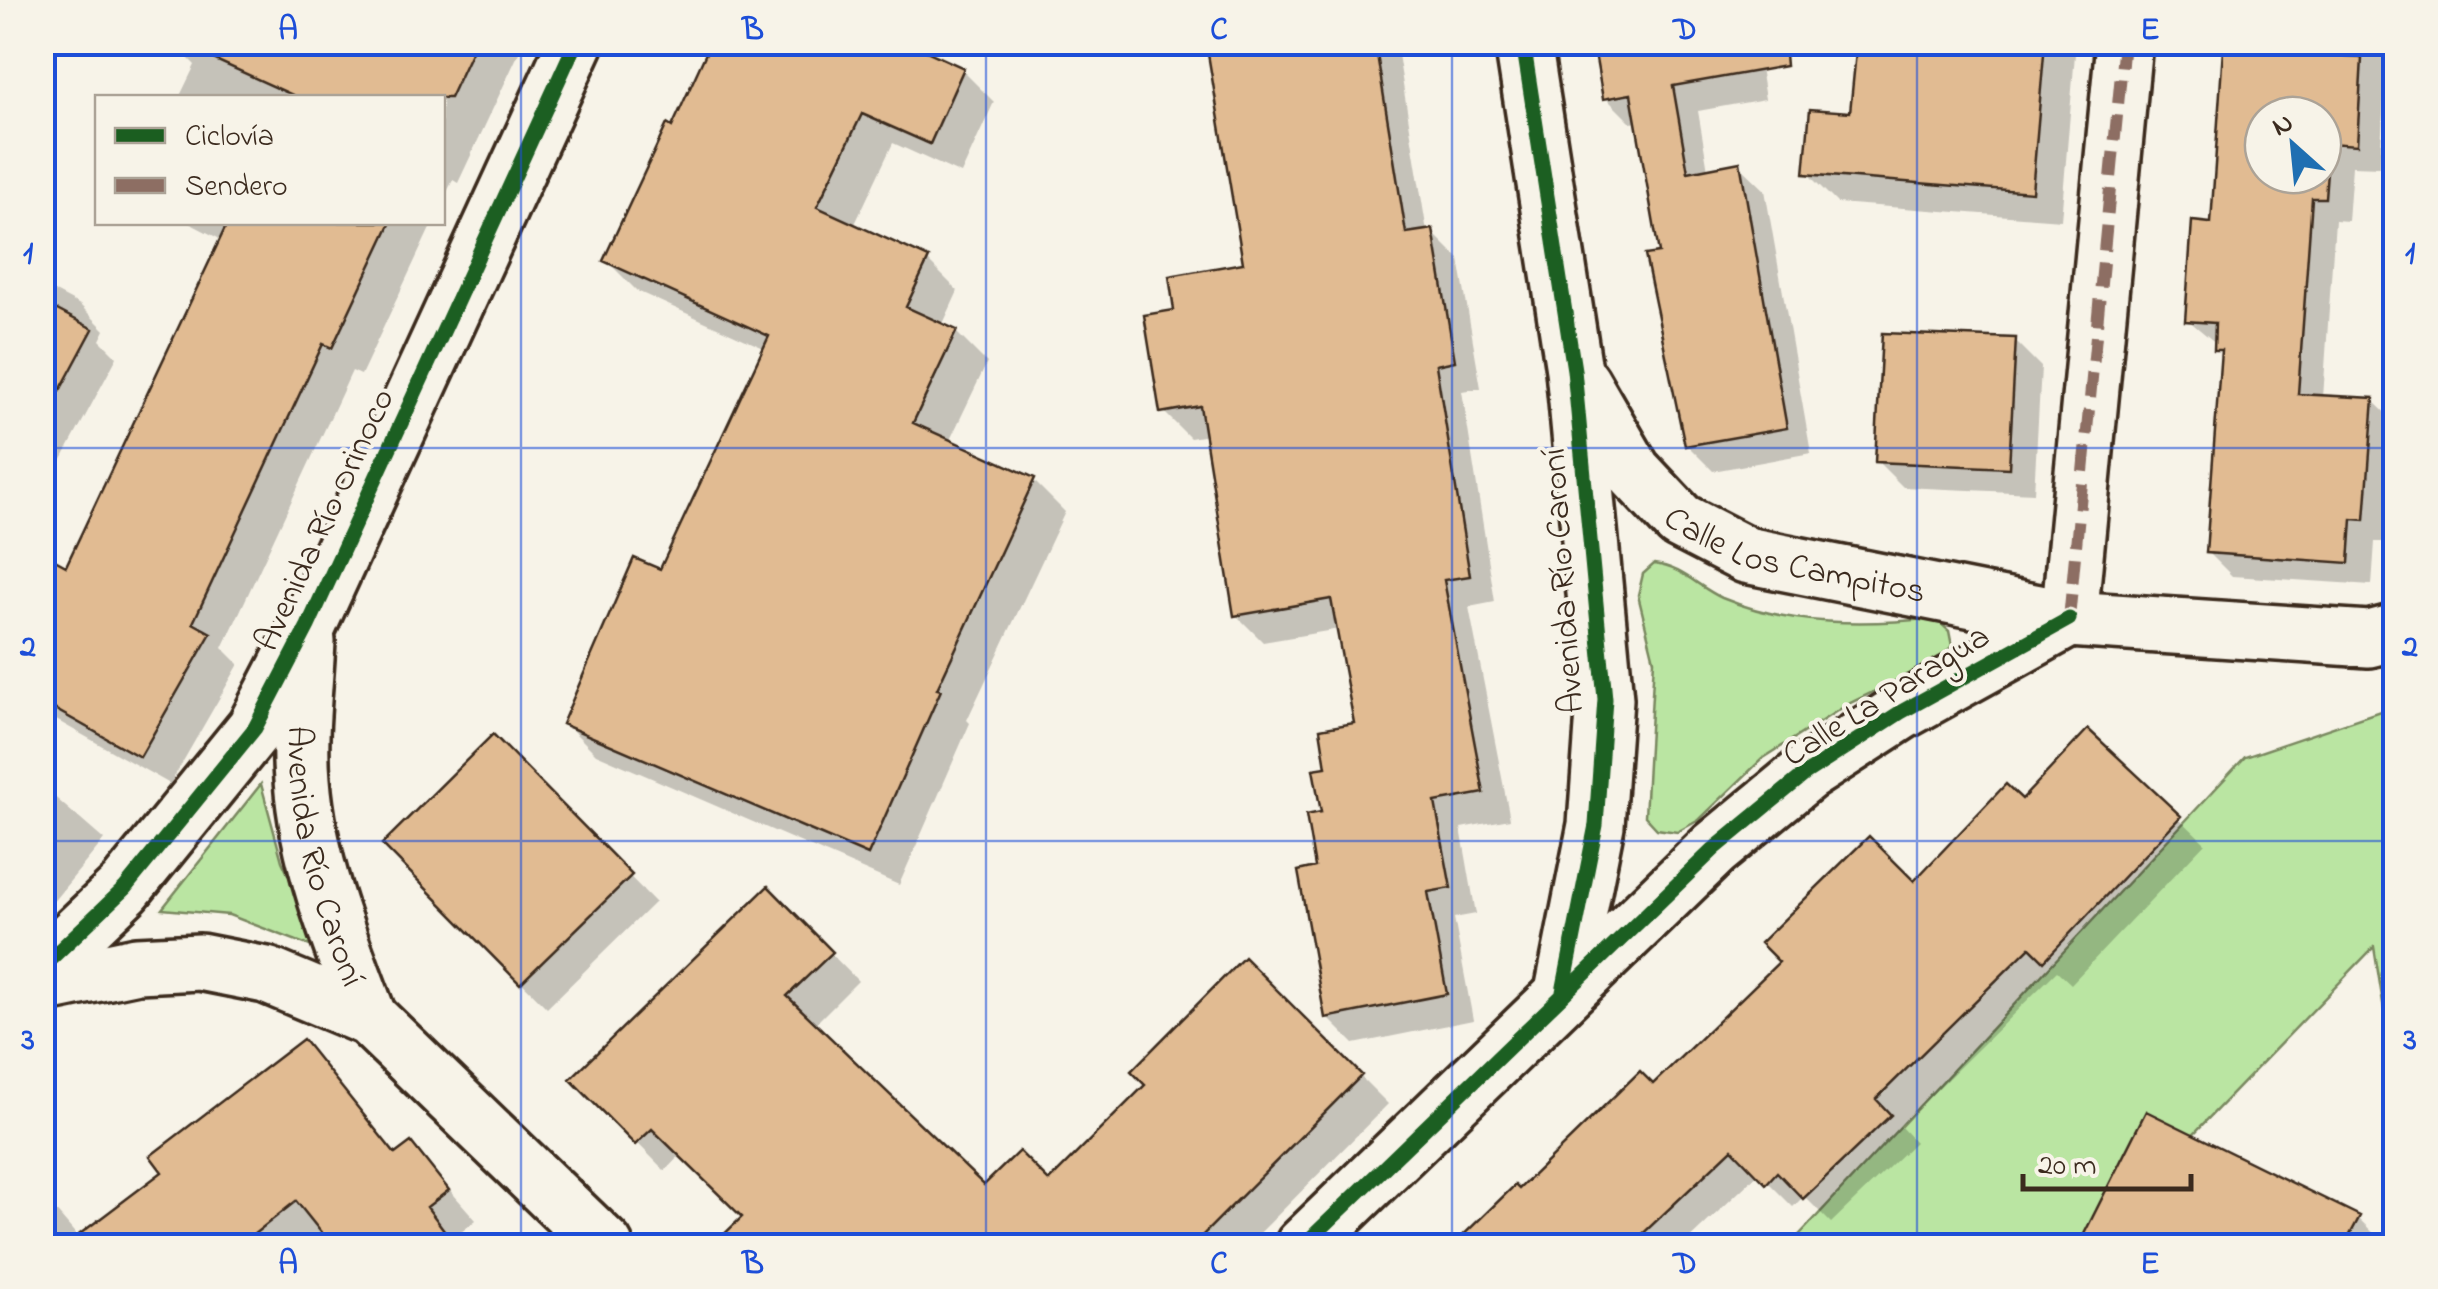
<svg xmlns="http://www.w3.org/2000/svg" width="2438" height="1289" font-family="'Indie Flower',sans-serif">
<style>
.green{fill:#bae5a2;stroke:#7a8860;stroke-width:2.5}
.shadow{fill:#0003;fill-rule:evenodd}
.building{fill:#e1bb92;stroke:#3b2a1e;stroke-width:2.5;fill-rule:evenodd}
.lines{fill:none;stroke-linecap:round;stroke-linejoin:round}
.minor-casing{stroke:#3b2a1e;stroke-width:62}
.minor{stroke:#f7f3e8;stroke-width:55}
.quiet{stroke:#8d6e63;stroke-width:12;stroke-dasharray:25 12;stroke-linecap:butt}
.cycleway-casing{stroke:#f7f3e8;stroke-width:21}
.cycleway{stroke:#1b5e20;stroke-width:15}
.grid{fill:none;stroke:#1d4ed8;stroke-width:2.5;stroke-opacity:0.55}
.labels{text-anchor:middle;stroke-width:8;stroke-linejoin:round;paint-order:stroke}
.street-label{font-size:35px;fill:#3b2a1e;stroke:#f7f3e8}
.neatline{fill:none;stroke:#1d4ed8;stroke-width:4}
.grid-label{font-size:32px;text-anchor:middle;font-weight:bold;fill:#1d4ed8}
</style>
<rect width="100%" height="100%" fill="#f7f3e8"/>
<filter id="ink" filterUnits="userSpaceOnUse"><feTurbulence type="fractalNoise" baseFrequency=".01" numOctaves="2"/><feDisplacementMap in="SourceGraphic" scale="20" xChannelSelector="R" yChannelSelector="G"/><feConvolveMatrix kernelMatrix="1 2 1 2 8 2 1 2 1" color-interpolation-filters="sRGB"/></filter>
<g filter="url(#ink)">
<path class="green" d="M1654,564C1682,567 1698,587 1722,598C1790,626 1864,626 1935,618L1949,631L1952,646L1937,661L1848,704L1762,759L1699,820L1677,832L1657,829L1645,816L1654,660L1638,595L1643,574Z
M2395,706V1078L2374,947L2085,1246H1789L2245,757Z
M261,784L282,861L323,951L229,915L162,909Z"/>
<path class="shadow" d="M172,42H524L458,183L453,180L442,202V98H179L195,65Z
M901,42L963,71L994,102L961,174L893,143L854,226L927,260L958,291L942,326L956,332L987,363L949,442L1034,481L1065,512L967,720L970,723L899,885L596,754L565,723L661,572L766,349L637,291L606,260L674,130Z
M1209,42H1396L1427,232H1432L1459,259L1481,388L1462,391L1495,602L1469,607L1510,819L1461,828L1476,914L1454,918L1473,1020L1354,1044L1327,1017L1318,869L1329,769L1357,725L1339,629L1263,642L1236,615L1208,435L1190,438L1163,411L1177,312L1246,265Z
M1756,42L1765,99L1698,111L1708,170L1739,165L1765,190L1811,453L1713,471L1687,445L1674,366L1665,357L1647,258L1662,255L1638,122L1631,123L1605,97Z
M1859,42H2076L2061,220L1837,203L1807,173L1853,115Z
M2226,42H2387L2380,167L2352,166L2348,221L2335,220L2323,398L2373,401L2396,423L2388,542H2375L2372,585L2232,576L2208,552L2223,356L2217,344L2188,320L2214,225ZM2263,115H2323V175H2263Z
M187,222H433L361,375L352,371L223,648L239,664L170,784L42,712V556L67,570L222,240Z
M42,285L80,305L105,330L100,340L117,357L58,467L42,462Z
M2015,341L2041,367L2034,493L1903,487L1877,461Z
M493,738L655,902L547,1008L385,844Z
M42,786L104,840L42,915Z
M2023,802L2179,818L2205,843L2071,984L2057,971L1900,1126L1915,1142L1831,1223L1804,1196L1793,1207L1759,1173L1682,1246H1476L1466,1236Z
M768,890L858,981L814,1025L984,1189L1049,1184L1148,1085L1244,960L1388,1104L1247,1246H745L730,1232L745,1217L681,1154L665,1171L574,1079Z
M303,1042L398,1155L411,1146L476,1220L454,1238L460,1246H336L323,1231L304,1246H42V1195L79,1238L166,1173Z
M2147,1114L2358,1218L2387,1246H2081Z"/>
<path class="building" d="M176,42H476L450,98H299Z
M711,42H907L964,68L930,144L862,114L817,207L929,258L906,307L957,330L913,423L1035,478L937,689L941,690L868,855L562,724L634,558L660,569L769,336L603,261L667,124L672,127Z
M1206,42H1375L1406,233L1433,229L1455,361L1436,365L1470,576L1444,580L1484,793L1435,802L1451,888L1428,892L1447,994L1325,1018L1298,871L1315,867L1306,815L1321,812L1313,769L1326,767L1320,729L1354,723L1331,599L1234,616L1200,406L1160,413L1144,315L1174,310L1169,276L1243,263Z
M1593,42H1784L1786,66L1673,86L1688,172L1740,162L1787,428L1685,446L1645,255L1659,253L1631,94L1603,99Z
M1857,42H2045L2032,192L1804,174L1810,109L1850,112Z
M2223,49L2362,58L2357,145L2329,143L2325,198H2312L2298,394L2374,398L2365,520L2352,519L2349,563L2206,553L2221,350H2214L2215,323L2185,321L2192,221L2211,223ZM2263,115H2323V175H2263Z
M228,222H391L332,348L323,344L193,623L211,633L140,757L42,702V553L66,566Z
M42,302L93,329L42,424Z
M1882,333L2016,338L2009,468L1875,462Z
M2088,729L2181,816L2044,961L2030,947L1876,1099L1891,1115L1803,1199L1777,1172L1766,1184L1732,1149L1630,1246H1452L1515,1185L1519,1189L1640,1071L1653,1084L1779,962L1760,943L1869,836L1914,881L2006,784L2022,799Z
M493,734L632,875L520,984L382,844Z
M768,886L833,952L787,996L984,1185L1019,1151L1049,1181L1145,1085L1131,1071L1244,957L1362,1075L1192,1246H712L742,1217L652,1129L635,1145L570,1079Z
M303,1039L395,1154L411,1142L449,1190L427,1207L456,1246H332L296,1201L239,1246H64L162,1172L150,1156Z
M2146,1111L2360,1216L2344,1246H2078Z"/>
<g class="lines">
<g class="minor-casing">
<g id="minor">
<path d="M1523,42L1574,370L1605,699L1596,825L1563,992"/>
<path id="s1" d="M1582,383L1633,471L1680,521L1746,555L2069,619L2369,639L2396,632"/>
<path d="M2069,619L2124,42"/>
<path id="s2" d="M307,641C305,687 298,735 302,780C308,862 340,942 369,1018"/>
<path d="M42,967L125,888L255,728L308,626L576,42"/>
<path d="M42,985L137,965L200,962L266,975L369,1018L605,1246"/>
<path d="M1303,1246L1714,849L1805,774L1901,712L2069,619"/>
</g>
</g>
<use href="#minor" class="minor"/>
<path class="quiet" d="M2069,619L2124,42"/>
<g class="cycleway-casing">
<path id="cycleway" d="M1523,42L1574,370L1605,699L1596,825L1563,992
M42,967L125,888L255,728L308,626L576,42
M1303,1246L1714,849L1805,774L1901,712L2069,619"/>
</g>
<use href="#cycleway" class="cycleway"/>
</g>
</g>
<path class="grid" d="M521,42V1246M986,42V1246M1452,42V1246M1917,42V1246M42,448H2396M42,841H2396"/>
<g class="labels">
<g class="street-label">
<text transform="translate(323 519) rotate(-65)" y="12">Avenida Río Orinoco</text>
<text dy="12" stroke="none"><textPath href="#s1" startOffset="292">Calle Los Campitos</textPath></text>
<text transform="translate(1561 581) rotate(-94)" y="12">Avenida Río Caroní</text>
<text transform="translate(1885 694) rotate(-32)" y="12">Calle La Paragua</text>
<text dy="12" stroke="none"><textPath href="#s2" startOffset="218">Avenida Río Caroní</textPath></text>
</g>
</g>
<rect width="2438" height="1289" fill="none" stroke="#f7f3e8" stroke-width="110"/>
<rect x="95" y="95" width="350" height="130" fill="#f7f3e8" stroke="#aca397" stroke-width="2.5"/>
<rect x="115" y="128" width="50" height="15" fill="#1b5e20" stroke="#aca397" stroke-width="2.5"/>
<text x="185" y="145" font-size="30" fill="#3b2a1e">Ciclovía</text>
<rect x="115" y="178" width="50" height="15" fill="#8d6e63" stroke="#aca397" stroke-width="2.5"/>
<text x="185" y="195" font-size="30" fill="#3b2a1e">Sendero</text>
<g transform="translate(2293 145) rotate(333)"><circle r="48" fill="#f7f3e8" stroke="#aca397" stroke-width="2.5"/>
<path d="M0-8L18 38L0 25L-18 38Z" fill="#1f6fb2"/>
<text y="-15" font-size="28" font-weight="bold" text-anchor="middle" fill="#3b2a1e">N</text>
</g>
<path d="M2023 1174v15h168v-15" fill="none" stroke="#3b2a1e" stroke-width="5"/>
<text x="2038" y="1174" font-size="30" fill="#3b2a1e" stroke="#f7f3e8" stroke-width="8" paint-order="stroke">20 m</text>
<rect x="55" y="55" width="2328" height="1179" class="neatline"/>
<g class="grid-label">
<text x="288" y="39">A</text>
<text x="753" y="39">B</text>
<text x="1219" y="39">C</text>
<text x="1685" y="39">D</text>
<text x="2150" y="39">E</text>
<text x="28" y="263">1</text>
<text x="2410" y="263">1</text>
<text x="28" y="656">2</text>
<text x="2410" y="656">2</text>
<text x="28" y="1049">3</text>
<text x="2410" y="1049">3</text>
<text x="288" y="1273">A</text>
<text x="753" y="1273">B</text>
<text x="1219" y="1273">C</text>
<text x="1685" y="1273">D</text>
<text x="2150" y="1273">E</text>
</g>
</svg>
